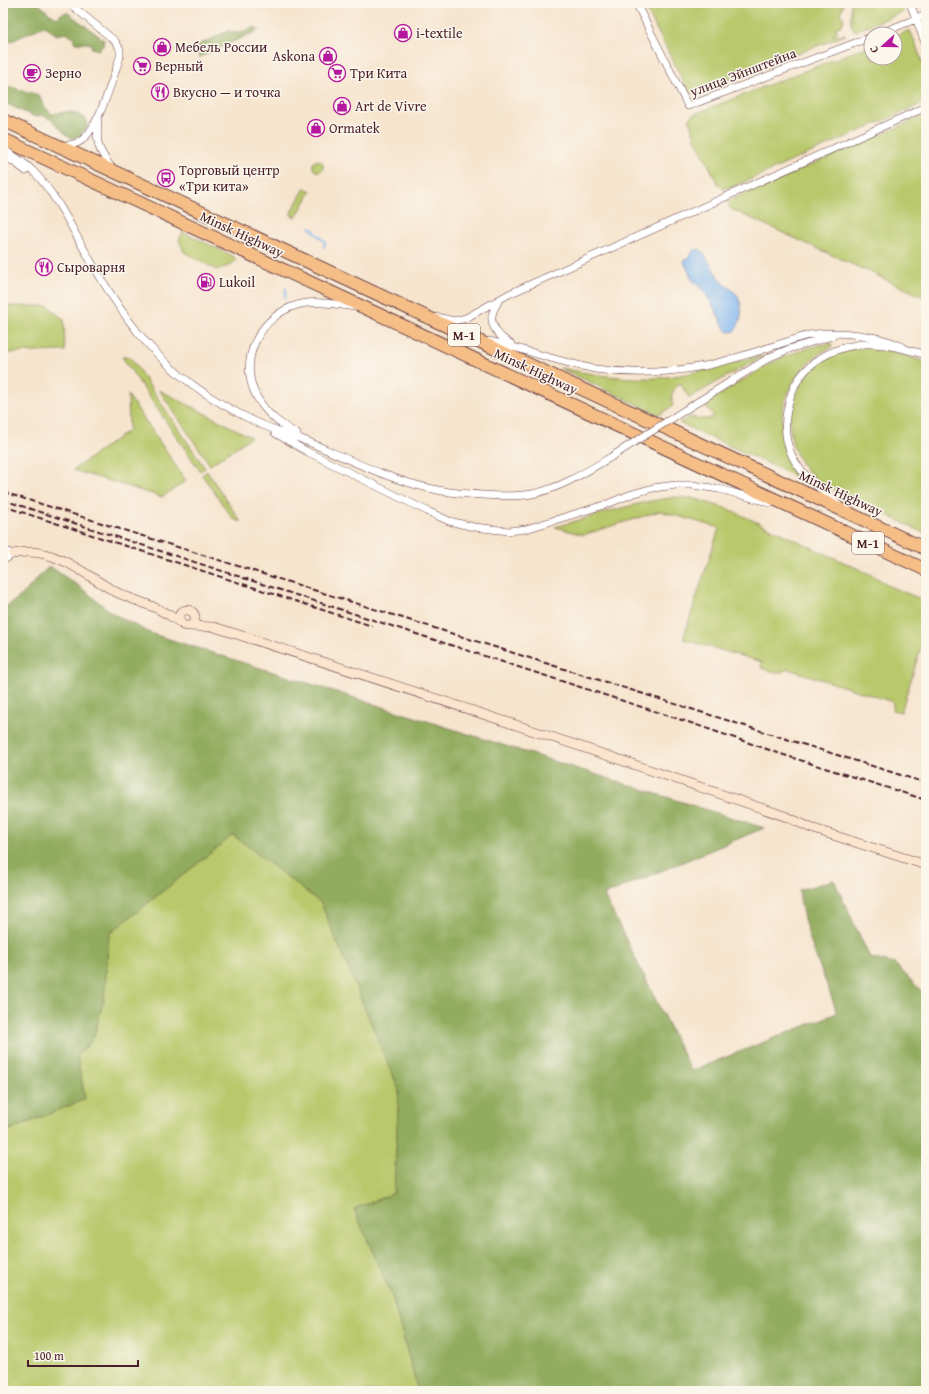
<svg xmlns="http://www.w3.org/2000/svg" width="929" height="1394" font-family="'Gentium Book Plus',serif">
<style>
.green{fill:#b8c86a;stroke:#81744a}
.forest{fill:#92ac5e;stroke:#6e6644}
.water{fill:#81b6ef;stroke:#666a8d}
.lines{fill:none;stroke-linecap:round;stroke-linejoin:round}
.stream{stroke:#81b6ef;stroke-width:2}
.street-casing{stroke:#643d43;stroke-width:8}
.secondary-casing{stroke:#643d43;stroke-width:10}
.highway-casing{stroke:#643d43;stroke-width:14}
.street{stroke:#fff;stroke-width:7}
.secondary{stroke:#fbe5cf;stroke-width:9}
.highway{stroke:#f6be87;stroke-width:12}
.rail{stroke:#4a1f2b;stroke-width:2;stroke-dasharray:6 3;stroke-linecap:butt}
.street-bridge-casing{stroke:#643d43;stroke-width:8;stroke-linecap:butt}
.street-bridge{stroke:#fff;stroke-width:7}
.labels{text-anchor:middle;stroke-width:3;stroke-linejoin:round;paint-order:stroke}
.shield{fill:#fbf7ec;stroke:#7f6065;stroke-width:1}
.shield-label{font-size:13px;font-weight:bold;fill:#4a1f2b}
.poi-label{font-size:14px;fill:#4a1f2b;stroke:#fbf7ec;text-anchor:start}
.street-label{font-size:14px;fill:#4a1f2b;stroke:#fbf7ec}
</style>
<rect width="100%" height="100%" fill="#fbf7ec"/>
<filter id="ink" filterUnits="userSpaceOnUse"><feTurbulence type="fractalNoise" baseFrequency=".025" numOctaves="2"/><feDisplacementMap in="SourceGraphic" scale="8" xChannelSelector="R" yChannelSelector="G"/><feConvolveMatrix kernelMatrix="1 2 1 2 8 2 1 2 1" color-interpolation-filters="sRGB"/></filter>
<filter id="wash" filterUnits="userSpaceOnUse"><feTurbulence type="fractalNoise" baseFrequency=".012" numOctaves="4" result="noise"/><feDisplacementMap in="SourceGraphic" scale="16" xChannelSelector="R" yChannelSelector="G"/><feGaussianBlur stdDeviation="0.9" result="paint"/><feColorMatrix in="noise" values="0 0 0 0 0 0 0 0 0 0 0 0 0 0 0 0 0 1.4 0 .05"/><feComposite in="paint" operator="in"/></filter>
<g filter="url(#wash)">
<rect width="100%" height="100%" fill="#f6e4cd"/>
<path class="green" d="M643,3H844L840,14L844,19L842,25L836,28L837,32L832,35L833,36L838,34L840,36L845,34L846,35L690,94Z
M851,3H900L903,12L855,31L851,24Z
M910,30L926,71V102L735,186L723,189L718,184L695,138L689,119L692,115L871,45V58H895V36Z
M926,115V298L733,210L729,207L728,201Z
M312.5 166a5.5 5.5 0 1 1 11 0a5.5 5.5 0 1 1-11 0Z
M305,188L311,191L297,216L293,217L291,214V212Z
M183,232L233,256L236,260L231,265L217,270L184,252L179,240Z
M3,306H48L64,320L65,351L3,353Z
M831,343L832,347C826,350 819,353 814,358C784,381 772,427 791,461C796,469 802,476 808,482L679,423L691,417C699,419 706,421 714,416L705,405C717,396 730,388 743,380C771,362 798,348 831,343Z
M868,347L890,351L926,362V534L823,484C816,478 808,473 803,465C779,432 789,384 822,361C835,352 852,348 868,347Z
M763,356L689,398L680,383C672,391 670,395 673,406L659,415L560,368C595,375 631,381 667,377C699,373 730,362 763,356Z
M122,357H130L205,468L200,471Z
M159,390L251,437L210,465Z
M128,395L186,481L162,497L73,470L129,430Z
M207,471L241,522L233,519L202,475Z
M676,497L692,498L728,509L874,576L891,587L926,601V631L901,712L892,710L893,703L890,701L788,669L779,673L761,668L762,662L683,639L719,528L660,511L583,535L555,527C595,516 635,502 676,497Z
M233,835L321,903L399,1090L394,1193L354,1209L392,1296L418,1391H3V1133L85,1099L77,1056L93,1039L104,999L109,934Z"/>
<path class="forest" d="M3,3H38L50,14L57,18L61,14L67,12L104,40L103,46L98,50L92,48L90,43H75L73,37L66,33L57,35L44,26L3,45Z
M255,27L259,30L200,57L195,50L196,46L228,31C241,35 243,30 255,27Z
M3,85L39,95L45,107L52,114C69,111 71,110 86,119L87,127L79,137L71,138L63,132L52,120L42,115L35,117L3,102Z
M49,566L79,586L112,613L150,633L764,828L604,895L691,1071L837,1013C824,973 803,933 799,890L834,880L870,958L895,964L926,996V1391H418L392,1296L354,1209L394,1193L399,1090L321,903L233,835L109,934L104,999L93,1039L77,1056L85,1099L3,1133V609L21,596Z"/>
<path class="water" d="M700,249C708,258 713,270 721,280C725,286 733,289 737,295C744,307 742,320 735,331L729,332L725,329L711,302L703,290L693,281L684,262L694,250Z"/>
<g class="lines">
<path class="stream" d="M310,227L325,242L324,247
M285,298L286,288"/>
</g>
</g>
<g filter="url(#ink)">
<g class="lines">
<g class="street-casing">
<path id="street" d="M636,3L688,106L871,37
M910,3L926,45
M878,34L926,15
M98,119C96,145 97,148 113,170
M61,146C66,145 74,145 79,142C98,132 113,77 120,57V49L115,41L69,3
M3,149C14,156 24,162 33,171C53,191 68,220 81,244C101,279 120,312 146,342C175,376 216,403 256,422C273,430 292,435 309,442C350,460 390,480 433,489C450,493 466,494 482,495C498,496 516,497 532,494C561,488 586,472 611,457
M3,156L14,162L26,171
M499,300C497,304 494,308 493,312C488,325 500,338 511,344
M437,317L454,321L466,318L509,294L926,107
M489,341C524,349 559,362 595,369C628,374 665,373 698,367C734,361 773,345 809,335C837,330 883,335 908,350
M696,403L770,357L789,349L832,336
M275,433L306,451L427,511L449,521L474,527L509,531L526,529L607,504L632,494L653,488L676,485H692L719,489L771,503
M297,434C284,426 271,418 262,405C232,366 259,310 306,303C322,301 339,305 355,307
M838,504C822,490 802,476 792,456C784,439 784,420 789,402C797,366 831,346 866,344C886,343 907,349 926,355
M3,550L13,554
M3,561L13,554"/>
</g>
<g class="secondary-casing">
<path id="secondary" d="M13,554C18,553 23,552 28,552C60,551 91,579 118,593C131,599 145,603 158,609C166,613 174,618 181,623
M179 618a8 8 0 1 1 16 0a8 8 0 1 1-16 0Z
M189,626L214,627C406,688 597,751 787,817L811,828L926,865"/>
</g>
<g class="highway-casing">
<path id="highway" d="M3,120L926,549
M3,139L926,570"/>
</g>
<use href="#street" class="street"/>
<use href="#secondary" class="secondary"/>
<use href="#highway" class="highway"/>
<path class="rail" d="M3,492L926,783
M3,500L688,722L784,755L926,800
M3,506L372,626"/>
<g class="street-bridge-casing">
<path id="street-bridge" d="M611,457L696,403"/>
</g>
<use href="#street-bridge" class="street-bridge"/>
</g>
</g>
<defs>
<g id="shop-ring" transform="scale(0.9)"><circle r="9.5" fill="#fbf7ec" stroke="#b5179e" stroke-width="1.5"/><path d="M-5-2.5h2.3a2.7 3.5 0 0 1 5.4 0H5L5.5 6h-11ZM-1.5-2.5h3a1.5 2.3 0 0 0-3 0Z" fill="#b5179e"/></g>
<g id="supermarket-ring" transform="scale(0.9)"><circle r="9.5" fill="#fbf7ec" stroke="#b5179e" stroke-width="1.5"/><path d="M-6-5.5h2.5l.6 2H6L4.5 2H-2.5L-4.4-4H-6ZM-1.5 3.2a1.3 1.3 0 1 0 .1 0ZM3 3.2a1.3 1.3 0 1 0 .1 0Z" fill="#b5179e"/></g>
<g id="cafe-ring" transform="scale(0.9)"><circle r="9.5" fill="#fbf7ec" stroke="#b5179e" stroke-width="1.5"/><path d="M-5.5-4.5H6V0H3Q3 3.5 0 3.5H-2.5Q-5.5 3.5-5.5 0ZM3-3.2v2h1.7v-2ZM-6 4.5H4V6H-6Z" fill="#b5179e"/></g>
<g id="restaurant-ring" transform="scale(0.9)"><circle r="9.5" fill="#fbf7ec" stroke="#b5179e" stroke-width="1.5"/><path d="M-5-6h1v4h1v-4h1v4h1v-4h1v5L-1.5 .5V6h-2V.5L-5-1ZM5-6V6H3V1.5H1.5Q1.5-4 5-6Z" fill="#b5179e"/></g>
<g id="bus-ring" transform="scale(0.9)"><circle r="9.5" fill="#fbf7ec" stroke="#b5179e" stroke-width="1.5"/><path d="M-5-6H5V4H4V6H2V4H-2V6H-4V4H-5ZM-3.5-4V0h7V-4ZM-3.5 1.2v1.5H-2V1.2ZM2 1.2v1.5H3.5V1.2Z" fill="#b5179e"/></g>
<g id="fuel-ring" transform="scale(0.9)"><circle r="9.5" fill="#fbf7ec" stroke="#b5179e" stroke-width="1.5"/><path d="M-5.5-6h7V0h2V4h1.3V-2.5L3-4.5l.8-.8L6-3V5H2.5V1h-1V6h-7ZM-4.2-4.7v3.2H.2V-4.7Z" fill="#b5179e"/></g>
</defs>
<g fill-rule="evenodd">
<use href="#shop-ring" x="403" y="33"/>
<use href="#shop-ring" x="162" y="47"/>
<use href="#shop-ring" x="328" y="56"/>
<use href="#supermarket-ring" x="142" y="66"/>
<use href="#cafe-ring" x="32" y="73"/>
<use href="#supermarket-ring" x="337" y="73"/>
<use href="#restaurant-ring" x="160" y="92"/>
<use href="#shop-ring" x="342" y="106"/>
<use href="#shop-ring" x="316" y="128"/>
<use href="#bus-ring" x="166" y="178"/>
<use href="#restaurant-ring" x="44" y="267"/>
<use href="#fuel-ring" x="206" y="282"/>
</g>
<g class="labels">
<g class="shield">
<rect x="448" y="324" width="32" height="22" rx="3"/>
<rect x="852" y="532" width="32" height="22" rx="3"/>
</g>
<g class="shield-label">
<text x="464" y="340">М-1</text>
<text x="868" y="548">М-1</text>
</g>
<g class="poi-label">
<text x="416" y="38">i-textile</text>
<text x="175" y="52">Мебель России</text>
<text x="315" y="61" text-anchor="end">Askona</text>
<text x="155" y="71">Верный</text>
<text x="45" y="78">Зерно</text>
<text x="350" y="78">Три Кита</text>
<text x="173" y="97">Вкусно — и точка</text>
<text x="355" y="111">Art de Vivre</text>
<text x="329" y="133">Ormatek</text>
<text x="179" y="175">Торговый центр<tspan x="179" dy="16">«Три кита»</tspan></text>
<text x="57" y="272">Сыроварня</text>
<text x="219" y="287">Lukoil</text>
</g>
<g class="street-label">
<text transform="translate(743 72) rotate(-21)" y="5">улица Эйнштейна</text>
<text transform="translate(242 234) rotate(25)" y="5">Minsk Highway</text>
<text transform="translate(536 371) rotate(25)" y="5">Minsk Highway</text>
<text transform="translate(841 493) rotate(25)" y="5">Minsk Highway</text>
</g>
</g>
<rect width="929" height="1394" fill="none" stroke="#fbf7ec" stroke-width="16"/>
<g transform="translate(883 46) rotate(249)"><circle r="19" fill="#fbf7ec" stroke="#b4a19f"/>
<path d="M0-3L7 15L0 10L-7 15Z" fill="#b5179e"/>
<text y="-6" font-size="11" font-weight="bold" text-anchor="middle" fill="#4a1f2b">С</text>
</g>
<path d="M28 1360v6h110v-6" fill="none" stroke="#4a1f2b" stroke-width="2"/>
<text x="34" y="1360" font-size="12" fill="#4a1f2b" stroke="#fbf7ec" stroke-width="3" paint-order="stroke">100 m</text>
</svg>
